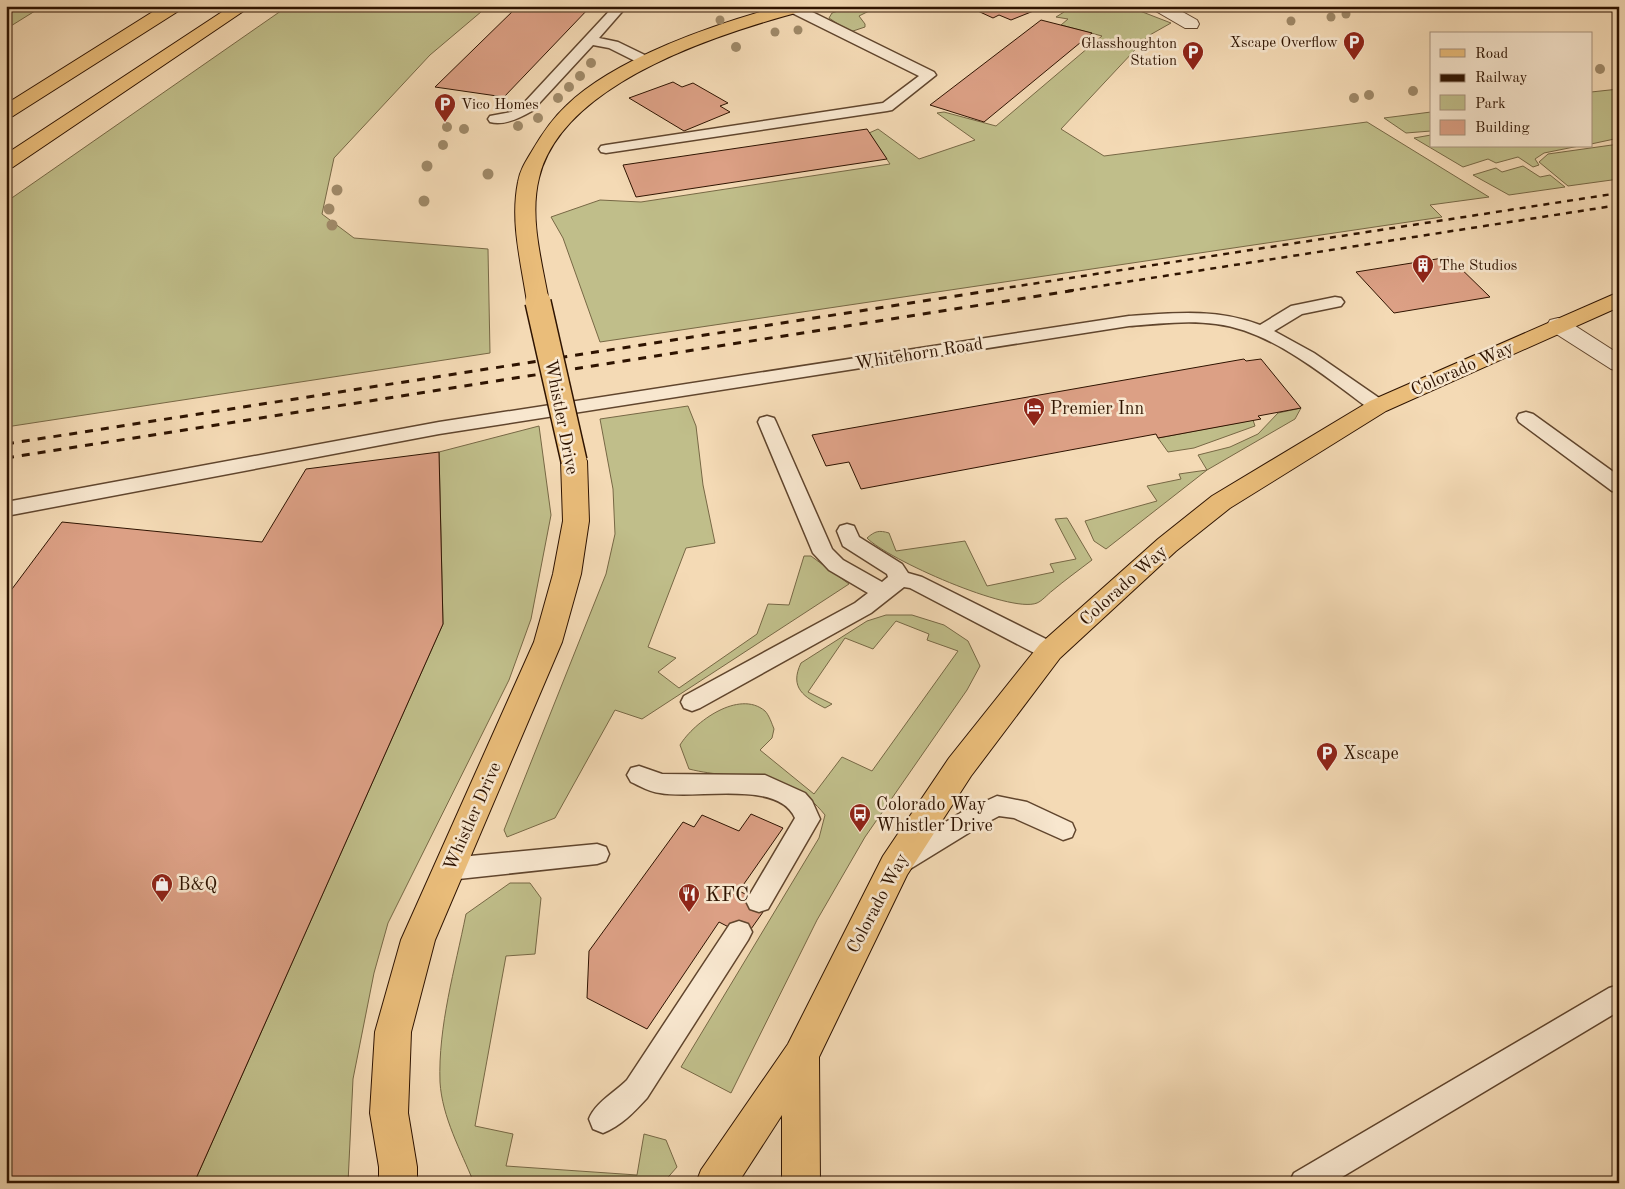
<svg xmlns="http://www.w3.org/2000/svg" width="1625" height="1189" font-family="'Old Standard TT',serif">
<style>
.green{fill:#c0be8a;stroke:#776845}
.building{fill:#dca085;stroke:#2e1300}
.lines{fill:none;stroke-linecap:round;stroke-linejoin:round}
.service-casing{stroke:#60452d;stroke-width:3}
.pedestrian-casing{stroke:#60452d;stroke-width:2}
.minor-casing{stroke:#60452d;stroke-width:2}
.primary-casing{stroke:#2e1300;stroke-width:2}
.motorway-casing{stroke:#2e1300;stroke-width:2}
.service{fill:#f8e7cf;fill-rule:evenodd}
.pedestrian{fill:#f8e7cf;fill-rule:evenodd}
.minor{fill:#f8e7cf;fill-rule:evenodd}
.primary{fill:#eabd7a;fill-rule:evenodd}
.motorway{fill:#eabd7a;fill-rule:evenodd}
.rail-far1{stroke:#2e1300;stroke-width:2.5;stroke-dasharray:6 6;stroke-linecap:butt}
.rail{stroke:#2e1300;stroke-width:3;stroke-dasharray:8 8;stroke-linecap:butt}
.primary-bridge-casing{stroke:#2e1300;stroke-width:28;stroke-linecap:butt}
.primary-bridge{stroke:#eabd7a;stroke-width:25}
.tree{fill:#9f8968}
.labels{text-anchor:middle;stroke-width:5;stroke-linejoin:round;paint-order:stroke}
.far-poi-label{font-size:15px;fill:#2e1300;stroke:#f8e7cf;text-anchor:end}
.street-label{font-size:18px;fill:#2e1300;stroke:#f8e7cf}
.poi-label{font-size:18px;fill:#2e1300;stroke:#f8e7cf;text-anchor:start}
.near-poi-label{font-size:21px;fill:#2e1300;stroke:#f8e7cf;text-anchor:start}
</style>
<rect width="100%" height="100%" fill="#f4dab5"/>
<filter id="stains"><feTurbulence type="fractalNoise" baseFrequency=".004" numOctaves="4"/><feColorMatrix values="0 0 0 0 .2 0 0 0 0 .09 0 0 0 0 .02 0 0 0 .5 -.17"/></filter>
<radialGradient id="worn" r=".72"><stop offset=".6" stop-color="#630" stop-opacity="0"/><stop offset="1" stop-color="#630" stop-opacity=".3"/></radialGradient>
<path class="green" d="M6,6H43L6,29Z
M288,6H488L430,55L334,158L322,214L354,238L488,249L490,353L6,427V202Z
M853,6H885L871,10L859,16L865,24V27L850,32L829,18L832,13Z
M1049,6H1127L1171,23L1148,36L1061,129L1104,156L1367,122L1489,197L1430,205L1442,217L600,342L563,238L551,217L600,200L641,202L890,164L869,133L878,129L919,159L975,140L937,113L944,112L996,126L1102,36L1061,25L1068,19L1056,17L1064,12Z
M1619,89V138L1591,144V92Z
M1431,112V131L1406,133L1384,118Z
M1431,135V146H1579L1544,153L1535,159L1539,165L1533,167L1518,157L1496,163L1488,159L1463,167L1414,138Z
M1619,144V179L1568,186L1539,162L1548,154Z
M1523,166L1540,177L1550,175L1565,187L1509,195L1473,175L1496,168L1502,172Z
M688,406L696,426L703,485L715,543L686,548L648,647L676,658L658,672L679,688L757,634L768,604L789,605L804,556H811L849,584L642,719L615,710L555,818L507,837L504,830L606,574L615,534L613,489L600,419Z
M1301,408L1295,419L1207,470L1106,549L1094,541L1085,521L1157,501L1147,486L1181,479L1179,474L1207,470L1198,455L1230,447L1258,434L1278,413Z
M1253,420L1255,426L1194,448L1168,452L1158,438Z
M539,426L551,515L531,619L509,680L388,923L374,973L353,1079L348,1183H194L443,624L439,452Z
M1067,518L1092,560C1079,570 1065,580 1052,591C1048,594 1042,601 1037,603C1010,614 887,559 867,538C875,531 879,530 889,533L896,551L965,541L987,586L1054,572L1050,564L1076,559L1055,519Z
M886,615H912L944,625L968,641L980,666L967,690L865,837L817,920L731,1093L681,1067L819,838L825,815C786,766 740,782 689,769L680,745C694,722 739,689 765,711C769,715 772,724 774,729L772,738L760,750L814,794L842,757L872,771L958,651L927,640L929,634L896,621L873,649L845,638L808,692L832,704L825,708C804,697 789,688 801,663L867,621Z
M510,883H530L541,898L535,954L506,956L475,1126L513,1134L506,1166L637,1175L644,1134L666,1140L677,1167L663,1183H474C461,1151 442,1117 440,1082C438,1026 455,969 466,914Z"/>
<path class="building" d="M518,6H591L504,97L435,87Z
M967,6H1046L1011,20L999,15L993,18Z
M1041,20L1092,33L984,122L930,105Z
M673,82L682,87L693,83L728,103L720,106L730,112L684,131L629,98Z
M867,129L887,159L636,197L623,165Z
M1449,257L1490,297L1394,313L1356,272Z
M1244,359L1246,361L1261,359L1301,408L1258,416L1261,419L1158,438L1156,434L861,489L849,462L826,466L812,435Z
M439,452L443,624L194,1183H6V597L62,522L262,542L306,469Z
M751,814L783,828L739,891L768,905L746,936L719,922L647,1029L587,998L589,951L683,822L694,827L702,815L739,831Z"/>
<g class="lines">
<g class="service-casing">
<path id="service" d="M614,6H627L599,38L618,42L651,58L653,61L651,64H641L609,48L593,45L532,111C520,118 504,126 490,122L488,119L490,116L511,112L522,105Z
M788,6H800L934,72L936,75L892,110L887,111L606,153L601,152L599,149L601,146L606,145L883,103L919,76L788,11Z
M1335,297L1341,298L1344,302L1341,306L1302,314L1274,331L1314,353L1385,402L1387,406L1385,410L1378,412L1371,410C1327,378 1273,331 1216,324C1187,320 1158,324 1129,326L439,434L6,516V502L439,422L1129,316C1173,313 1217,308 1260,325L1291,306Z
M1526,412L1533,414L1619,476V492L1612,491L1519,422L1517,418L1519,414Z
M767,416L774,418L776,422L832,549L843,560L882,582L888,577L887,574L843,546L837,531L840,526L847,524L854,526L859,537L902,564L908,573L922,577L1058,645L1061,651L1058,657L1050,659L1042,657L910,588L904,587L871,613L700,708L692,711L684,708L681,702L684,696L855,603L868,593L829,570L813,553L758,422L760,418Z
M639,766L662,774L765,775L805,793L812,801L820,819L768,909L759,912L750,909L746,901L795,818C778,779 694,800 660,793C650,792 640,786 631,782L627,775L631,768Z
M997,796L1027,802L1072,823L1075,830L1072,837L1063,840L1014,818L999,816L980,826L910,869L901,872L892,869L888,862L892,855L962,812Z
M597,844L606,847L609,854L606,861L597,864L449,880L440,876L436,869L440,862L449,858Z
M739,921L748,924L752,932L748,940L647,1098C634,1112 621,1126 603,1133L593,1129L589,1119C595,1103 615,1092 627,1080L730,924Z
M1619,985V1011L1332,1183H1289L1294,1173L1609,988Z"/>
</g>
<g class="pedestrian-casing">
<path id="pedestrian" d="M1558,318L1566,320L1619,354V371L1611,369L1550,330L1547,325L1550,320Z"/>
</g>
<g class="minor-casing">
<path id="minor" d="M1152,6H1172L1197,20L1199,24L1197,28H1185L1154,10Z"/>
</g>
<g class="primary-casing">
<path id="primary" d="M781,6H809L807,10C723,32 562,82 539,178C529,218 542,262 549,302L546,307L538,309L530,307L527,302C521,262 510,222 518,182C520,170 526,161 532,151C542,134 552,119 566,106C615,58 715,24 781,6Z
M1619,292V307L1386,411L1230,508L1176,551L1060,658L971,776L907,875L819,1057L820,1183H782V1115L738,1183H696L701,1170L788,1044L883,856L949,758L1040,644L1158,539L1212,496L1370,401Z
M574,453L583,455L587,461L589,521L581,574L562,642L435,940L411,1032L408,1113L417,1167V1183H379V1167L370,1113L375,1032L401,940L534,642L553,574L563,521L561,461L565,455Z"/>
</g>
<g class="motorway-casing">
<path id="motorway" d="M162,6H182L180,10L13,116L6,118V104Z
M231,6H251L13,167L6,169V154Z"/>
</g>
<use href="#service" class="service"/>
<use href="#pedestrian" class="pedestrian"/>
<use href="#minor" class="minor"/>
<use href="#primary" class="primary"/>
<use href="#motorway" class="motorway"/>
<path class="rail-far1" d="M986,291L1619,193
M1068,291L1619,205"/>
<path class="rail" d="M6,444L994,290
M6,458L1076,290"/>
<g class="primary-bridge-casing">
<path id="primary-bridge" d="M538,302L574,461"/>
</g>
<use href="#primary-bridge" class="primary-bridge"/>
</g>
<g class="tree">
<circle cx="1346" cy="14" r="4.5"/>
<circle cx="1331" cy="17" r="4.5"/>
<circle cx="720" cy="20" r="4.5"/>
<circle cx="1291" cy="21" r="4.5"/>
<circle cx="798" cy="30" r="4.5"/>
<circle cx="775" cy="32" r="4.5"/>
<circle cx="736" cy="47" r="5"/>
<circle cx="591" cy="63" r="5"/>
<circle cx="1600" cy="69" r="5"/>
<circle cx="580" cy="76" r="5"/>
<circle cx="569" cy="87" r="5"/>
<circle cx="1413" cy="91" r="5"/>
<circle cx="1369" cy="95" r="5"/>
<circle cx="558" cy="98" r="5"/>
<circle cx="1354" cy="98" r="5"/>
<circle cx="538" cy="118" r="5"/>
<circle cx="518" cy="126" r="5"/>
<circle cx="447" cy="127" r="5"/>
<circle cx="464" cy="129" r="5"/>
<circle cx="443" cy="145" r="5"/>
<circle cx="427" cy="166" r="5.5"/>
<circle cx="488" cy="174" r="5.5"/>
<circle cx="337" cy="190" r="5.5"/>
<circle cx="424" cy="201" r="5.5"/>
<circle cx="329" cy="209" r="5.5"/>
<circle cx="332" cy="225" r="5.5"/>
</g>
<defs>
<g id="parking-pin" transform="scale(1.125)"><path d="M0 17L-7.5 6A9.5 9.5 0 1 1 7.5 6Z" fill="#8f2418" stroke="#f8e7cf"/><path d="M-3.5-5.5H1a3.5 3.5 0 0 1 0 7H-1V5.5H-3.5ZM-1-3.4V-.6H.8a1.4 1.4 0 0 0 0-2.8Z" fill="#fff"/></g>
<g id="building-pin" transform="scale(1.125)"><path d="M0 17L-7.5 6A9.5 9.5 0 1 1 7.5 6Z" fill="#8f2418" stroke="#f8e7cf"/><path d="M-4-6H4V6H1V3H-1V6H-4ZM-2.5-4.3h1.7v1.8h-1.7ZM.8-4.3h1.7v1.8H.8ZM-2.5-1h1.7V.8h-1.7ZM.8-1h1.7V.8H.8Z" fill="#fff"/></g>
<g id="hotel-pin" transform="scale(1.125)"><path d="M0 17L-7.5 6A9.5 9.5 0 1 1 7.5 6Z" fill="#8f2418" stroke="#f8e7cf"/><path d="M-6-4.5h1.5V1H6V5H4.5V3h-9V5H-6ZM-4 0a1.8 1.8 0 1 1 3.6 0ZM.5 0V-2.5h3Q6-2.5 6 0Z" fill="#fff"/></g>
<g id="bus-pin" transform="scale(1.125)"><path d="M0 17L-7.5 6A9.5 9.5 0 1 1 7.5 6Z" fill="#8f2418" stroke="#f8e7cf"/><path d="M-5-6H5V4H4V6H2V4H-2V6H-4V4H-5ZM-3.5-4V0h7V-4ZM-3.5 1.2v1.5H-2V1.2ZM2 1.2v1.5H3.5V1.2Z" fill="#fff"/></g>
<g id="shop-pin" transform="scale(1.125)"><path d="M0 17L-7.5 6A9.5 9.5 0 1 1 7.5 6Z" fill="#8f2418" stroke="#f8e7cf"/><path d="M-5-2.5h2.3a2.7 3.5 0 0 1 5.4 0H5L5.5 6h-11ZM-1.5-2.5h3a1.5 2.3 0 0 0-3 0Z" fill="#fff"/></g>
<g id="restaurant-pin" transform="scale(1.125)"><path d="M0 17L-7.5 6A9.5 9.5 0 1 1 7.5 6Z" fill="#8f2418" stroke="#f8e7cf"/><path d="M-5-6h1v4h1v-4h1v4h1v-4h1v5L-1.5 .5V6h-2V.5L-5-1ZM5-6V6H3V1.5H1.5Q1.5-4 5-6Z" fill="#fff"/></g>
</defs>
<g fill-rule="evenodd">
<use href="#parking-pin" x="1354" y="42"/>
<use href="#parking-pin" x="1193" y="52"/>
<use href="#parking-pin" x="445" y="104"/>
<use href="#building-pin" x="1423" y="265"/>
<use href="#hotel-pin" x="1034" y="408"/>
<use href="#parking-pin" x="1327" y="753"/>
<use href="#bus-pin" x="860" y="814"/>
<use href="#shop-pin" x="162" y="884"/>
<use href="#restaurant-pin" x="689" y="894"/>
</g>
<g class="labels">
<g class="far-poi-label">
<text x="1338" y="47">Xscape Overflow</text>
<text x="1177" y="48">Glasshoughton<tspan x="1177" dy="17">Station</tspan></text>
<text x="461" y="109" text-anchor="start">Vico Homes</text>
<text x="1439" y="270" text-anchor="start">The Studios</text>
</g>
<g class="street-label">
<text transform="translate(919 353) rotate(-9)" y="6">Whitehorn Road</text>
<text transform="translate(1462 368) rotate(-24)" y="6">Colorado Way</text>
<text transform="translate(562 417) rotate(79)" y="6">Whistler Drive</text>
<text transform="translate(1123 585) rotate(-42)" y="6">Colorado Way</text>
<text transform="translate(472 816) rotate(-66)" y="6">Whistler Drive</text>
<text transform="translate(877 903) rotate(-62)" y="6">Colorado Way</text>
</g>
<g class="poi-label">
<text x="1050" y="414">Premier Inn</text>
<text x="1343" y="759">Xscape</text>
<text x="876" y="810">Colorado Way<tspan x="876" dy="21">Whistler Drive</tspan></text>
<text x="178" y="890">B&amp;Q</text>
</g>
<g class="near-poi-label">
<text x="705" y="901">KFC</text>
</g>
</g>
<rect width="1625" height="1189" fill="none" stroke="#f4dab5" stroke-width="25"/>
<rect x="8" y="8" width="1610" height="1174" fill="none" stroke="#2e1300" stroke-width="2.5"/>
<rect x="12" y="12" width="1600" height="1164" fill="none" stroke="#2e1300"/>
<rect x="1430" y="32" width="162" height="115" fill="#f8e7cf" stroke="#a7927c"/>
<rect x="1440" y="49" width="25" height="8" fill="#eabd7a" stroke="#a7927c"/>
<text x="1475" y="58" font-size="15" fill="#2e1300">Road</text>
<rect x="1440" y="74" width="25" height="8" fill="#2e1300" stroke="#a7927c"/>
<text x="1475" y="82" font-size="15" fill="#2e1300">Railway</text>
<rect x="1440" y="95" width="25" height="15" fill="#c0be8a" stroke="#a7927c"/>
<text x="1475" y="108" font-size="15" fill="#2e1300">Park</text>
<rect x="1440" y="120" width="25" height="15" fill="#dca085" stroke="#a7927c"/>
<text x="1475" y="132" font-size="15" fill="#2e1300">Building</text>
<rect width="100%" height="100%" filter="url(#stains)"/>
<rect width="100%" height="100%" fill="url(#worn)"/>
</svg>
